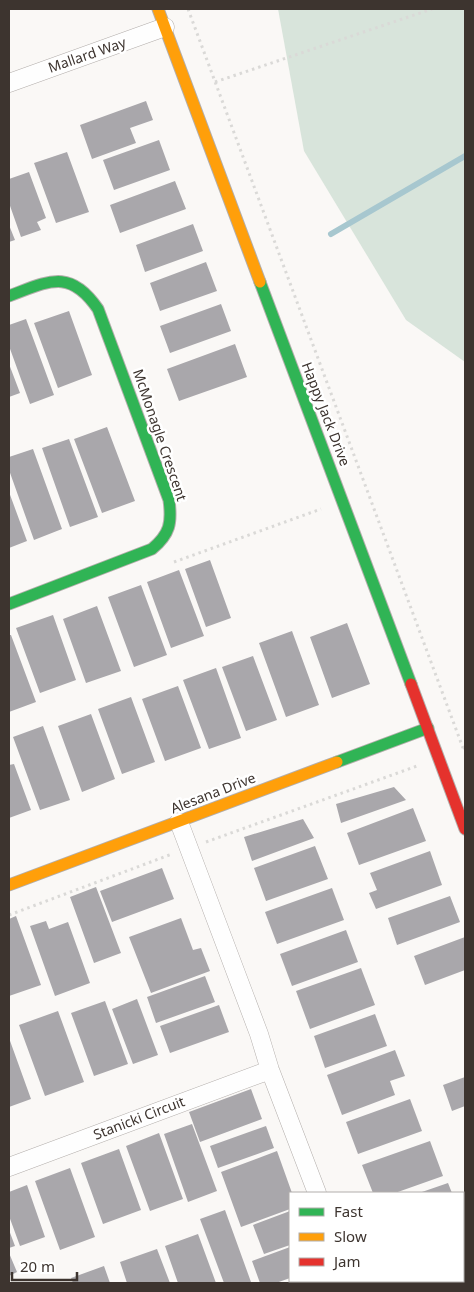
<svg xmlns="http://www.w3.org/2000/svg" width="474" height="1292" font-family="'Noto Sans',sans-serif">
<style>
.green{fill:#d8e4db}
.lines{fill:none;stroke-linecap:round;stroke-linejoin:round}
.stream{stroke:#a7c7cf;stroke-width:6}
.building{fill:#a9a7ab}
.street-casing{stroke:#b3aeab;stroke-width:19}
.fast-casing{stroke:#b3aeab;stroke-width:13}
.slow-casing{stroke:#b3aeab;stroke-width:13}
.jam-casing{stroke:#b3aeab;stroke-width:13}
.path{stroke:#dad9d7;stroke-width:3;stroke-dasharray:2.5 4;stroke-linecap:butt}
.street{stroke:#fefefe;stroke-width:18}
.fast{stroke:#30b455;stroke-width:11}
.slow{stroke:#ff9f0a;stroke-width:11}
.jam{stroke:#e5322d;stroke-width:11}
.labels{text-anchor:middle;stroke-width:5;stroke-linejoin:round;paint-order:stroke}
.street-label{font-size:14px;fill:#3d342f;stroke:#fff}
</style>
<rect width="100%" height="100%" fill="#faf8f6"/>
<path class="green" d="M278,9H465V362L406,320L304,151Z"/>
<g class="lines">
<path class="stream" d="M331,234L465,156"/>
</g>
<path class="building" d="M146,101L153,120L130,128L136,143L92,159L80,125Z
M159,140L170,170L114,190L103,160Z
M67,152L89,212L56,223L34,163Z
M29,172L46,218L37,222L41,230L21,237L9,203V179Z
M175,181L186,209L120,233L110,205Z
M193,224L203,251L145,272L136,245Z
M9,225L15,240L9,242Z
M206,262L217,291L160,311L150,283Z
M221,304L231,331L170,353L160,326Z
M69,311L92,375L58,388L34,323Z
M26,319L54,395L30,404L9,346V325Z
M235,344L247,377L179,401L167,369Z
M9,364L20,393L9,397Z
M107,427L135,501L102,513L74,439Z
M69,439L98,517L70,527L42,448Z
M33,449L62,529L34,540L9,470V457Z
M9,492L27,541L9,548Z
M210,560L231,618L206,627L185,569Z
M179,570L204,636L171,648L147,582Z
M141,585L167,655L134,667L108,597Z
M97,606L121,671L86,683L63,619Z
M53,615L76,680L40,693L16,628Z
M347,623L370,684L332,698L310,637Z
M292,631L319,705L286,717L259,643Z
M9,635H11L36,702L9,712Z
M253,656L277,720L246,731L222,667Z
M216,668L241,738L209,749L183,680Z
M178,686L201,748L165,761L142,699Z
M131,697L155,762L122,774L98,709Z
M91,714L115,779L82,792L58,726Z
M43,726L70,800L40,810L13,737Z
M14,764L31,810L9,818V765Z
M394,787L406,800L341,823L336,804Z
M413,808L426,841L359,865L347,833Z
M303,819L314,838L252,861L244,837Z
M315,846L328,879L266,901L254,868Z
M430,851L442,885L376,909L369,893L377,890L370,873Z
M162,868L174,899L112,922L100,891Z
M96,887L121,953L94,963L70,897Z
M332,888L344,920L277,944L265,912Z
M450,896L460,922L397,945L388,918Z
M16,916L41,985L9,996V919Z
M181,918L193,950L201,948L210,971L151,993L129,937Z
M46,921L49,929L68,922L90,983L55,996L30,926Z
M346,930L358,962L292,986L280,954Z
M465,937V970L425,985L414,956Z
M361,968L375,1005L310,1029L296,991Z
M205,976L215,1002L156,1023L147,997Z
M137,999L158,1055L133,1064L112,1009Z
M105,1001L128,1064L94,1076L71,1013Z
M219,1005L229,1032L170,1053L160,1026Z
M58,1011L84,1082L45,1096L19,1025Z
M375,1014L387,1046L325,1068L314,1036Z
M9,1038L31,1099L9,1107Z
M395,1050L405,1076L390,1081L395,1095L342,1115L327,1075Z
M465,1077V1106L452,1111L443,1085Z
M251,1089L262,1119L200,1142L189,1112Z
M410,1099L422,1131L358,1154L346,1122Z
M192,1124L217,1191L188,1202L164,1134Z
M266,1126L274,1148L218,1168L210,1146Z
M159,1133L183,1199L150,1211L126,1146Z
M430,1141L443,1176L395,1193H373L362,1165Z
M119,1149L141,1210L103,1224L81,1163Z
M277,1151L292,1193H290V1209L241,1227L221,1172Z
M70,1168L95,1237L60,1250L35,1181Z
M448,1183L452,1193H419Z
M27,1185L45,1237L20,1246L9,1216V1192Z
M225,1210L251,1282L248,1283H224L200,1219Z
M290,1211V1245L264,1254L253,1225Z
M465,1225V1269L463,1270V1226Z
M9,1230L15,1246L9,1248Z
M198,1234L216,1283H178L165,1246Z
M290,1247V1278L276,1283H260L252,1261Z
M157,1249L170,1283H127L120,1262Z
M9,1253L17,1272L9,1276Z
M104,1266L110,1283H73L71,1278Z
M407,1281H433L427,1283H408Z"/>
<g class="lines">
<g class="street-casing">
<path id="street" d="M9,83L165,27
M179,822L259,1034L270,1070L317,1193
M9,1167L270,1070
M349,1281L350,1283"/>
</g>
<g class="fast-casing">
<path id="fast" d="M260,282L411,684
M9,296C49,281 70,268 98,309L169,500C172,523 170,534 152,549L9,604
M337,762L428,728"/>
</g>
<g class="slow-casing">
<path id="slow" d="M158,9L260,282
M9,885L337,762"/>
</g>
<g class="jam-casing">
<path id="jam" d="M411,684L465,829"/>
</g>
<path class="path" d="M188,9L463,748L460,749
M215,82L432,9
M174,562L321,509
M206,842L417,766
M9,915L172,854"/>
<use href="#street" class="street"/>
<use href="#fast" class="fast"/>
<use href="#slow" class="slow"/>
<use href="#jam" class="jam"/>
</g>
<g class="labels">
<g class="street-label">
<text transform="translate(87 55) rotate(-19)" y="5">Mallard Way</text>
<text transform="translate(326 414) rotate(69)" y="5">Happy Jack Drive</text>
<text transform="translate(160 435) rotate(71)" y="5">McMonagle Crescent</text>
<text transform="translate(213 793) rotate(-21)" y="5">Alesana Drive</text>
<text transform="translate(139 1118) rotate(-21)" y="5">Stanicki Circuit</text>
</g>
</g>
<rect width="474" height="1292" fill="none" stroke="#3d342f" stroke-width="20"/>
<rect x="289" y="1192" width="175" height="90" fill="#ffffff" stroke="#b1aeac"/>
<rect x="299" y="1208" width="25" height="8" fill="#30b455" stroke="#b1aeac"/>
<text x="334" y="1217" font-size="15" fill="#3d342f">Fast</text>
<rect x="299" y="1233" width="25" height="8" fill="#ff9f0a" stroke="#b1aeac"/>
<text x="334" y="1242" font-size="15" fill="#3d342f">Slow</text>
<rect x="299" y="1258" width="25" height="8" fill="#e5322d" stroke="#b1aeac"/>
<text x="334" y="1267" font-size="15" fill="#3d342f">Jam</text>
<path d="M12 1272v8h65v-8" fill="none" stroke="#3d342f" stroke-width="2.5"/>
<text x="20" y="1272" font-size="15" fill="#3d342f" stroke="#ffffff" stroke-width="4" paint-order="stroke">20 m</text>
</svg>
